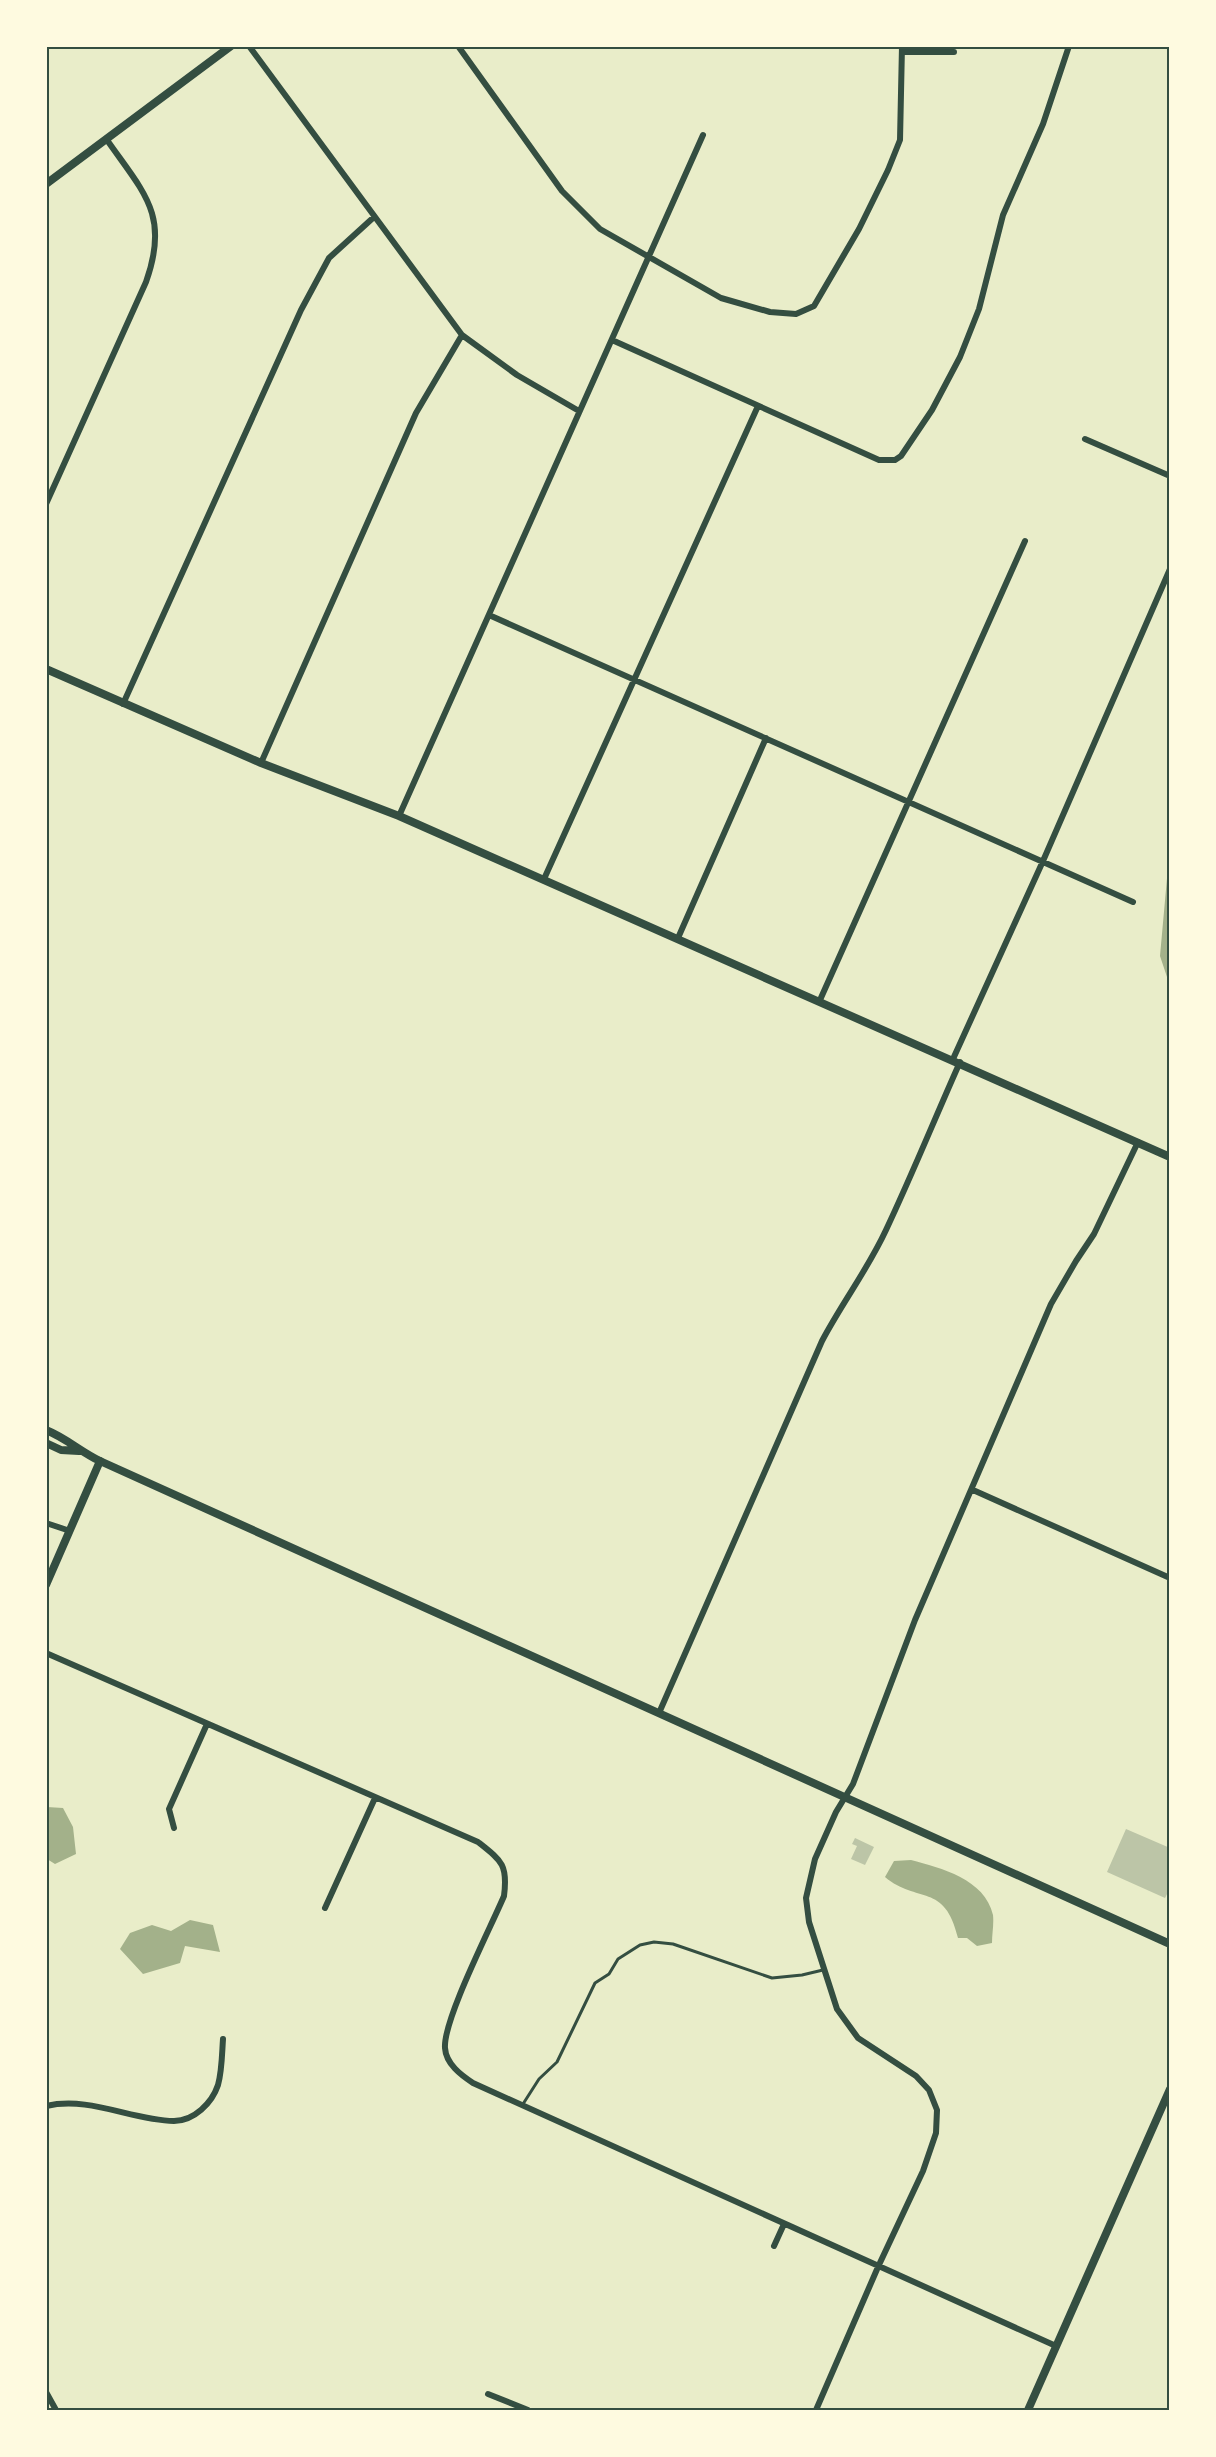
<svg xmlns="http://www.w3.org/2000/svg" width="1216" height="2457" font-family="'Alegreya Sans',sans-serif">
<style>
.water{fill:#a3b18a}
.building{fill:#bcc5a7}
.lines{fill:none;stroke-linecap:round;stroke-linejoin:round}
.service{stroke:#344e41;stroke-width:3}
.minor{stroke:#344e41;stroke-width:6}
.tertiary{stroke:#344e41;stroke-width:8}
.secondary{stroke:#344e41;stroke-width:8}
.neatline{fill:none;stroke:#344e41;stroke-width:2}
</style>
<rect width="100%" height="100%" fill="#e9edc9"/>
<path class="water" d="M1169,856V983L1160,956Z
M47,1807L63,1808L73,1827L76,1854L55,1864L47,1859Z
M911,1860C941,1868 985,1879 993,1915C994,1924 992,1934 992,1943L977,1946L967,1938H958C945,1882 917,1904 885,1877L894,1861Z
M190,1920L213,1925L220,1952L185,1946L180,1963L143,1974L120,1949L130,1933L152,1925L171,1931Z"/>
<path class="building" d="M1126,1829L1170,1848V1888L1165,1898L1107,1872Z
M855,1838L874,1847L865,1865L851,1859L857,1846L852,1844Z"/>
<g class="lines">
<path class="service" d="M523,2104L539,2079L557,2062L595,1983L609,1974L618,1959L640,1945L654,1942L673,1944L772,1978L802,1975L823,1970"/>
<path class="minor" d="M249,46L462,335L517,375L579,411
M458,46L562,191L600,229L721,298L770,312L796,314L814,306L859,229L888,170L900,140L902,46
M903,52H954
M612,340L879,460H895L901,456L932,410L960,357L979,309L1003,215L1043,124L1069,46
M1085,439L1170,476
M46,504L146,282C170,215 144,193 107,140
M489,615L1133,902
M123,704L301,310L329,258L374,217
M261,763L416,413L462,335
M399,816L703,135
M544,879L758,406
M678,938L766,738
M820,1000L1025,541
M953,1059L1043,861L1170,569
M973,1490L1170,1578
M46,1523L70,1531
M46,1653L478,1842C502,1861 508,1865 504,1896C491,1927 443,2020 445,2048C446,2064 461,2075 473,2083L1056,2346
M659,1713L822,1341C842,1303 868,1269 886,1230C912,1175 935,1118 960,1062
M174,1828L169,1809L207,1724
M325,1908L375,1798
M46,2106C90,2096 131,2120 174,2121C194,2121 212,2103 218,2085C222,2071 222,2053 223,2039
M774,2246L784,2224
M46,2392L56,2410
M488,2394L528,2410
M816,2410L878,2267L923,2171L936,2133L937,2110L929,2090L916,2076L858,2038L837,2009L809,1922L806,1898L815,1859L836,1812L853,1784L915,1620L1051,1304L1076,1261L1094,1234L1138,1142"/>
<path class="tertiary" d="M46,184L231,46
M46,669L261,763L399,816L1170,1157
M46,1585L100,1461"/>
<path class="secondary" d="M46,1430C66,1438 81,1452 100,1461L1170,1944
M46,1443L61,1450L79,1451
M1028,2410L1170,2089"/>
</g>
<rect width="1216" height="2457" fill="none" stroke="#fefae0" stroke-width="96"/>
<rect x="48" y="48" width="1120" height="2361" class="neatline"/>
</svg>
